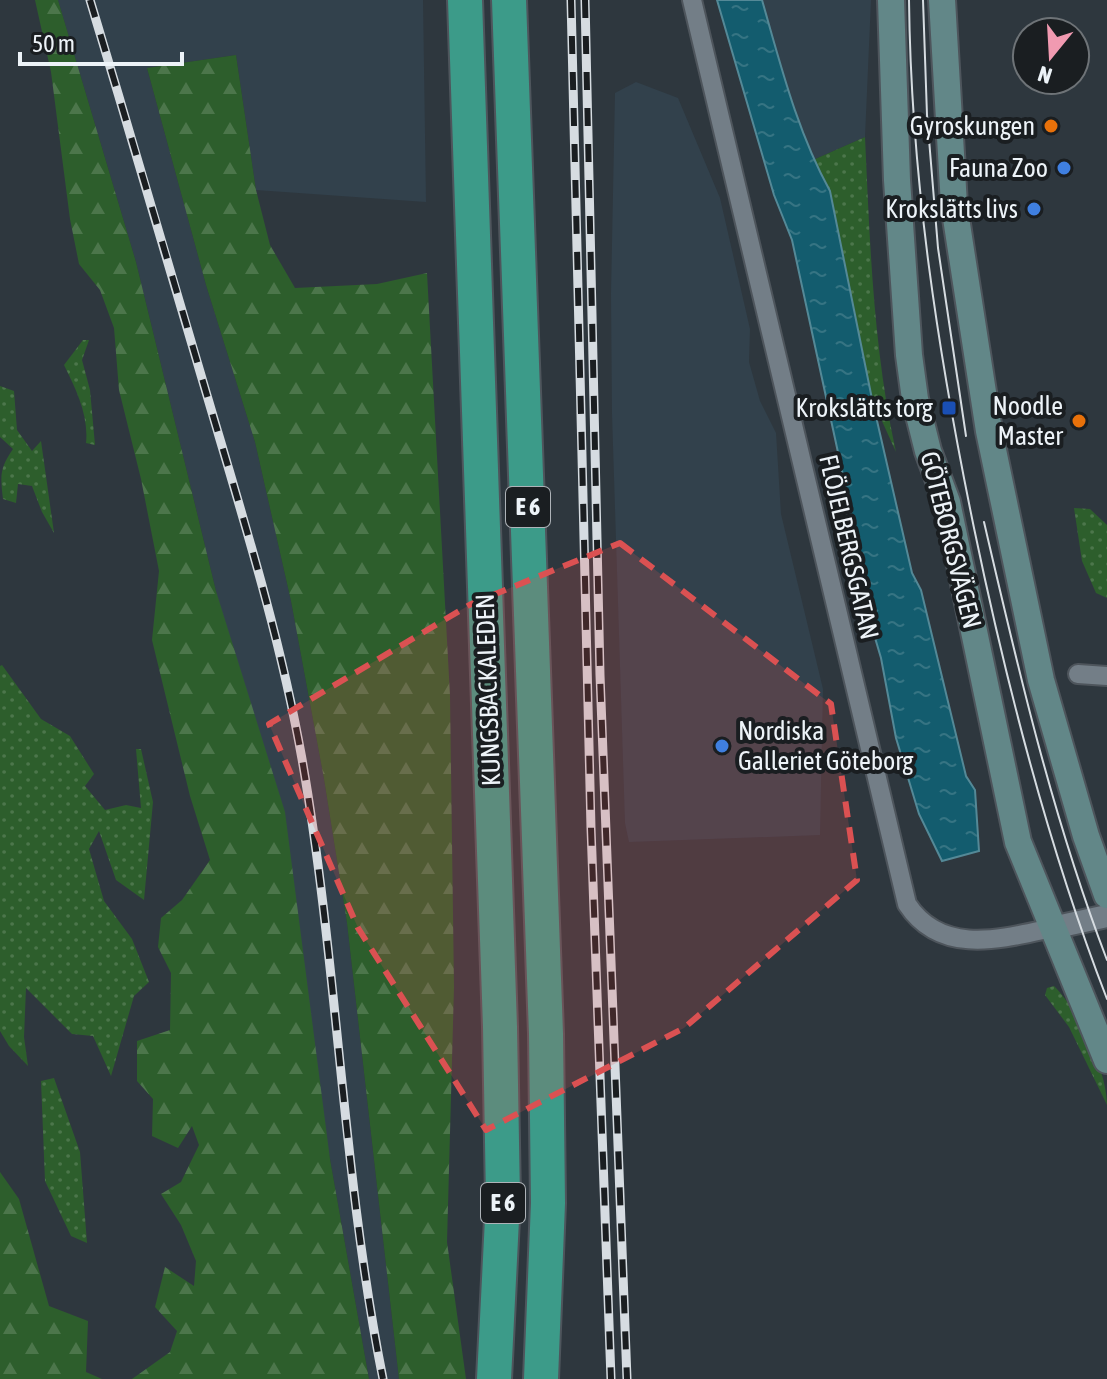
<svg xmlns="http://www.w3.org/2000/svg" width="1107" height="1379" font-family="'Asap Condensed',sans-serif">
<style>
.built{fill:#32414c}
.grass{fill:url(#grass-dots)}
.forest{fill:url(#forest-firs)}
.water{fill:url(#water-ripples);stroke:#548997;stroke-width:2}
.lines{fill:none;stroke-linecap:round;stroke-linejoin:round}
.minor-casing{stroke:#4e555c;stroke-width:22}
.tertiary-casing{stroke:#4e555c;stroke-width:26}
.secondary-casing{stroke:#4e555c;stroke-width:30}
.motorway-casing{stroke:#4e555c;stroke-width:38}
.minor{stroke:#737e87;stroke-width:18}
.tertiary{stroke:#737e87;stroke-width:22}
.secondary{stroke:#628788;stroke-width:26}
.motorway{stroke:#3c9b89;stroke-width:34}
.tram{stroke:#d6dce1;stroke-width:2}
.rail-casing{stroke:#d6dce1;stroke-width:9}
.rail{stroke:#1a1e21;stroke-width:6;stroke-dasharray:18;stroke-linecap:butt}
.marked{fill:#db5152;fill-opacity:0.2;stroke:#db5152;stroke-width:6;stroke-dasharray:16 10;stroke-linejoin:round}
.food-dot{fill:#e8710a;stroke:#1a1e21;stroke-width:3}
.shop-dot{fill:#3f7fe0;stroke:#1a1e21;stroke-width:3}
.transit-dot{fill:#1a4fb4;stroke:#1a1e21;stroke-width:3}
.labels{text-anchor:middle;stroke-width:8;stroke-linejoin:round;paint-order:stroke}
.shield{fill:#1a1e21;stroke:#aeb3b8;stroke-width:2}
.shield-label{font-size:24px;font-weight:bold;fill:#edf3f8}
.poi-label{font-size:26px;fill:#edf3f8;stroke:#1a1e21;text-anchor:end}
.street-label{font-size:26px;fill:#edf3f8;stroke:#1a1e21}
</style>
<defs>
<pattern id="grass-dots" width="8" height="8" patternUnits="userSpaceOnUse" patternTransform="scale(2)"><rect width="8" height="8" fill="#2d5e2c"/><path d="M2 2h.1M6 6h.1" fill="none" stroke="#4c764b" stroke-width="1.8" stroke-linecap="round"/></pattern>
<pattern id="forest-firs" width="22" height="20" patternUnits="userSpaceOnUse" patternTransform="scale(2)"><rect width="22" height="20" fill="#2d5e2c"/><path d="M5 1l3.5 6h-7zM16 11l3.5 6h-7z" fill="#4c764b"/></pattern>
<pattern id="water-ripples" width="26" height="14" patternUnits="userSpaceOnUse" patternTransform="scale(2)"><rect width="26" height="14" fill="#135c6e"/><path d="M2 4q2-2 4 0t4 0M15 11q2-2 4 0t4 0" fill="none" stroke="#367483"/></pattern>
</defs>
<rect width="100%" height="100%" fill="#2e373e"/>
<path class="built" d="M58,0H423L426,202L256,190L236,55L147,68L206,285L255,442L291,601L324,779L347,923L399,1379H369L330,1159L216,591L136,262Z
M762,0H871L865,137L813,160L794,113Z
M636,82L678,98L720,198L750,329L749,362L760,401L776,433L781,514L823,689L820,835L629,842L625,823L612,414L611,294L615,93Z"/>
<path class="grass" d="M865,137C870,244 873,347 896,452L872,399L830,191L813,160Z
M83,340H89L82,360L90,390L95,445L86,443C89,416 76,389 64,365Z
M0,386L14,391L17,430L32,451L41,441L54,533L42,512L32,486L18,484L16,503L3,499C0,475 0,468 13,449L0,437Z
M1074,508L1090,509L1107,525V598L1096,593L1082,561Z
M2,665L41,719L70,736L94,774L85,786L105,810L126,805L141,808L136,749H141L153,802L144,900L116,880L99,831L89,849L104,901L132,939L149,982L134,996L111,1076L93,1036L72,1034L26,988L24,1037L28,1066L9,1046L0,1031V666Z
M1054,986C1078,1009 1107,1071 1107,1105L1069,1027L1045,995L1047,988Z
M54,1078L80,1152L87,1243L71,1236L45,1181L41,1081Z"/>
<path class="forest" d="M35,0H58L136,262L216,591L285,812L330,1159L369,1379H132L170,1352L177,1331L155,1307L165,1267L194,1286L196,1261L181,1225L161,1194L181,1182L199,1145L192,1126L178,1148L152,1136L153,1099L137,1081V1041L170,1030L171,973L158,947L161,918L182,900L210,860L190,796L152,640L159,571L141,479L119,390L114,328L100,290L79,264L70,219L51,72Z
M236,55L256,190L270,245L295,288L377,284L427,273L450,695L454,987L447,1242L466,1379H399L347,923L324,779L291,601L255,442L206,285L147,68Z
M0,1172L19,1199L49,1306L88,1321L86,1372L102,1379H0Z"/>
<path class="water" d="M717,0H762C781,66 797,131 830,191L872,399L912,573L921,590L966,776L975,790L979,851L942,861L919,814L896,738L881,658L860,587L848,528L844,480L792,240L774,195Z"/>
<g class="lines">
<g class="minor-casing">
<path id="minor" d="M692,0L907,904C941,956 1001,939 1052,928
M1078,674L1107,676"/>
</g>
<g class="tertiary-casing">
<path id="tertiary" d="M1052,928L1107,916"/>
</g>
<g class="secondary-casing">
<path id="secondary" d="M891,0L897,180L909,355L915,399L928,451L947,502L1018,842L1107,1060
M942,0L954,205L989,431L1041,680L1086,836L1107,895"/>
</g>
<g class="motorway-casing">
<path id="motorway" d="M465,0L500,1027L503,1199L494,1379
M509,0L546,1034L548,1203L541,1379"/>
</g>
<use href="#minor" class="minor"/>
<use href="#tertiary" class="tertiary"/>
<use href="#secondary" class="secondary"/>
<use href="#motorway" class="motorway"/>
<path class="tram" d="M909,0C911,178 938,353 974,528C1007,687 1048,847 1107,999
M923,0L927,115L938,248L966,436
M984,522C1018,669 1053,819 1107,960"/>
<g class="rail-casing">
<path id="rail" d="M90,0C131,136 171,272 211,409C245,524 281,641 302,759C338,965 342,1174 383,1379
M571,0L591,828L611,1379
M585,0L600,675L627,1379"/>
</g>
<use href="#rail" class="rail"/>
</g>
<path class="marked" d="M620,543L831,704L857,880L684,1028L486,1130L358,928L269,724L471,604Z"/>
<g class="food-dot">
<circle cx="1051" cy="126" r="8"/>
<circle cx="1079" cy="421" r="8"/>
</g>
<g class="shop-dot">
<circle cx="1064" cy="168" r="8"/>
<circle cx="1034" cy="209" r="8"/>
<circle cx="722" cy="746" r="8"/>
</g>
<rect class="transit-dot" x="941" y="400" width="16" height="16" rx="4"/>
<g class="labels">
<g class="shield">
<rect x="506" y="487" width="44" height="40" rx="6"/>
<rect x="481" y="1183" width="44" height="40" rx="6"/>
</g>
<g class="shield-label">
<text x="528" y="515">E 6</text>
<text x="503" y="1211">E 6</text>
</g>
<g class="poi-label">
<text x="1035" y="135">Gyroskungen</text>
<text x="1048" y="177">Fauna Zoo</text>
<text x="1018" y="218">Krokslätts livs</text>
<text x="1063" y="415">Noodle<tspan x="1063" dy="30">Master</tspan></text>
<text x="933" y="417">Krokslätts torg</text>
<text x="738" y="740" text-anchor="start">Nordiska<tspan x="738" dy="30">Galleriet Göteborg</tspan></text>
</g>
<g class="street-label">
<text transform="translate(951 540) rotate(76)" y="9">GÖTEBORGSVÄGEN</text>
<text transform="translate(849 547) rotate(77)" y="9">FLÖJELBERGSGATAN</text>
<text transform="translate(488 690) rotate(-92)" y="9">KUNGSBACKALEDEN</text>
</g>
</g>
<g transform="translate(1051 56) rotate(198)"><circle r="38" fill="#1a1e21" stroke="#6e7377" stroke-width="2"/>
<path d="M0-6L14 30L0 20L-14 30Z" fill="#f19ab1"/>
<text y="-12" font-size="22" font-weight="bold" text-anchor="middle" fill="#edf3f8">N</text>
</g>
<path d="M20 52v12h162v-12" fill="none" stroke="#edf3f8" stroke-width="4"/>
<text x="32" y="52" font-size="24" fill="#edf3f8" stroke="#1a1e21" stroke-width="6" paint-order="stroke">50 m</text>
</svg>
